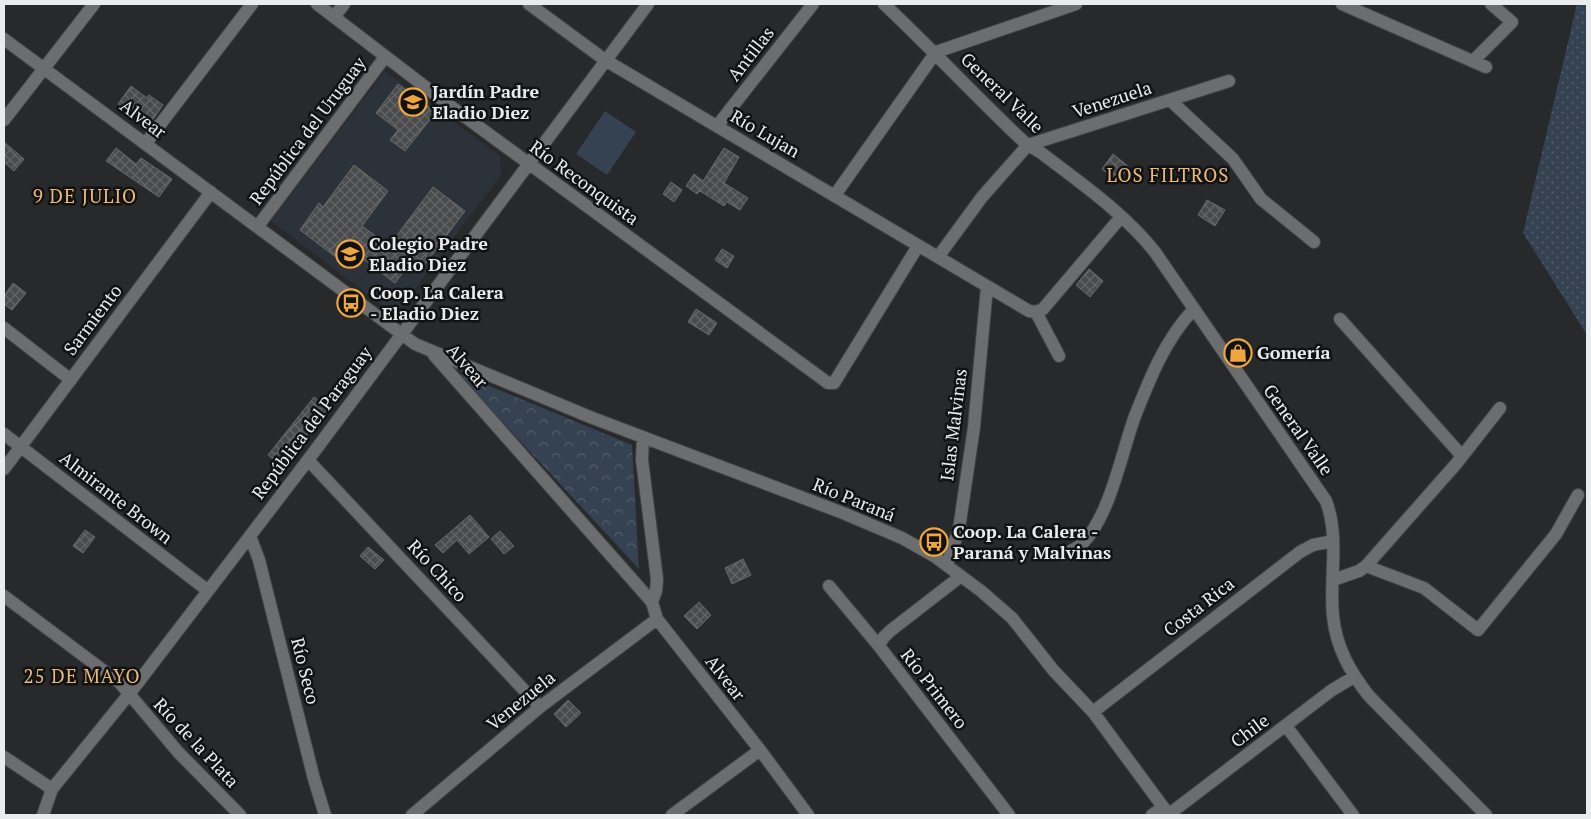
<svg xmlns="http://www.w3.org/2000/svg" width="1591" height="819" font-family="'PT Serif',serif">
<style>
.built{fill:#2c3239}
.grass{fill:url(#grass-dots)}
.park{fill:url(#park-crowns)}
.garden{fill:#354251}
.building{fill:url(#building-cross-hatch);stroke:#67696b}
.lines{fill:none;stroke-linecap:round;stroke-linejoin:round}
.minor-casing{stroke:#434446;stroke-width:14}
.minor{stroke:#6c6d6e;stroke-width:12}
.labels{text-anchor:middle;stroke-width:5;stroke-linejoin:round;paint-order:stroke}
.street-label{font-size:18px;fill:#eaebec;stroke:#111213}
.poi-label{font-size:18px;font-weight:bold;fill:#eaebec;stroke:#111213;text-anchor:start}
.neighbourhood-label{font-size:19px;letter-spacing:1px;fill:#ebb979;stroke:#111213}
</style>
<defs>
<pattern id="grass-dots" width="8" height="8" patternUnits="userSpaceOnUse" patternTransform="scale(1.25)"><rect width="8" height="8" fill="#354251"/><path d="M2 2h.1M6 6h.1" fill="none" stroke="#525d6a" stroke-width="1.8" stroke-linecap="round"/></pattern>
<pattern id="park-crowns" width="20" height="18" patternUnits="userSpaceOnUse" patternTransform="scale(1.25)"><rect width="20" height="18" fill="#354251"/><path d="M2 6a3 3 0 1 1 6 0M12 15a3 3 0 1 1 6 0" fill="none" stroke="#525d6a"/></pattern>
<pattern id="building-cross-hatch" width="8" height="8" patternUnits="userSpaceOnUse" patternTransform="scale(1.25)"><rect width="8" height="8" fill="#494b4d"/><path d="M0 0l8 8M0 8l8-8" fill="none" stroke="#636567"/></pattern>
</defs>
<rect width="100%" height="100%" fill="#28292b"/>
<path class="built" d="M385,71L500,156L501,175L402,306L397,310L390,311L271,221Z"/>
<path class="grass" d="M1577,4H1587V335L1523,233Z"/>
<path class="park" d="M456,372L632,445L639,569Z"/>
<path class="garden" d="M605,111L636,132L607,175L576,154Z"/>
<path class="building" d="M398,84L436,112L405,151L390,140L398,130L376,113Z
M131,86L147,98L149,95L163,105L149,125L118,104Z
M4,142L24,159L14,171L4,162Z
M116,148L136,164L141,158L172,179L159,197L106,161Z
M724,148L739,157L724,183L748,198L740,210L727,202L724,206L700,191L697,194L686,186L694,174L703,181Z
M1113,154L1129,167L1117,181L1102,169Z
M354,165L388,191L362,226L389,246L433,187L465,211L420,271L410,263L395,283L358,255L349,267L300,230L319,203L323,207Z
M671,182L682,190L674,202L663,194Z
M1207,200L1225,210L1215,226L1198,215Z
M722,249L734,256L727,268L715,260Z
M1089,269L1103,281L1090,297L1076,285Z
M13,283L26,293L12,310L4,304V296Z
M696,309L717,323L709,335L688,322Z
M314,397L328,408L283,467L268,455Z
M470,515L489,537L469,554L457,540L443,553L435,545Z
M85,530L95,537L83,553L73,546Z
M500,531L514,546L504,554L491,539Z
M368,547L384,560L375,569L360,556Z
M743,559L751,575L732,584L725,568Z
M699,602L711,615L697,629L684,616Z
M568,700L581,713L566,727L554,714Z"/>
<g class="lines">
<g class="minor-casing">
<path id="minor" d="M317,4L449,105L828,383H834L918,246
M529,4L605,60L1029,311L1036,312L1043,309L1121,217
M884,4C931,48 975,96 1022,140C1029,147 1037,149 1044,155C1082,184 1125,214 1155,252L1326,501C1340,538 1329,578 1333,616C1336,647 1350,672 1369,696L1486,815
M1342,4L1486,67
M334,17L344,4
M4,39L415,344L590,417L843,513L902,538L934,556L981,591L1012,618L1054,671L1093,712L1169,815
M1473,61L1512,22L1491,4
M1170,100L1233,159L1261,199L1314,242
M4,120L94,4
M717,126L813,4
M146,143L252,4
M835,195L936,52L1076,4
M258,226L385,57
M938,257L982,197L1028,145L1229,81
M1036,312L1059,356
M1340,319L1462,456
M4,328L71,380
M434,355L652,602L657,619L760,750L808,815
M4,434L207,590
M643,437L642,460L657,579L656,591L652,602
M308,460L540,707
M4,469L211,192
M250,536L259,560L314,779L325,815
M1064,555C1070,551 1078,548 1083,543C1111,513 1121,454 1135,416C1150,378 1165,340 1193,310
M947,565L959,529L974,427L987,287
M1366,566L1424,588L1478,630L1556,534L1578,495
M1333,580L1359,571L1366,566L1456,464L1500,408
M829,586L879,646L1009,815
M4,596L120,683L178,752L240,815
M879,646L883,638L890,631L961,576
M1093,712L1300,552L1313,545L1333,541
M1286,726L1353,815
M4,757L52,789
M43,815L52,789L130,693L308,460L648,4
M412,815L540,707L657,619
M672,815L760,750
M1152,815L1163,807
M1168,815L1332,690L1354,677"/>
</g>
<use href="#minor" class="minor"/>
</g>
<defs>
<g id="school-ring" transform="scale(1.4375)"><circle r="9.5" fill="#111213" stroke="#efa73d" stroke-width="1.5"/><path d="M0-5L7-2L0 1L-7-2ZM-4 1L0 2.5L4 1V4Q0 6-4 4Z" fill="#efa73d"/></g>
<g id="bus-ring" transform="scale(1.4375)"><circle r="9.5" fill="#111213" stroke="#efa73d" stroke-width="1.5"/><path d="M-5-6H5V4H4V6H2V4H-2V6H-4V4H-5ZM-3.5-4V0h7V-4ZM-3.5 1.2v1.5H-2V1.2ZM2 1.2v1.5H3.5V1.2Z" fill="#efa73d"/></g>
<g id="shop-ring" transform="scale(1.4375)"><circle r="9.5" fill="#111213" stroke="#efa73d" stroke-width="1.5"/><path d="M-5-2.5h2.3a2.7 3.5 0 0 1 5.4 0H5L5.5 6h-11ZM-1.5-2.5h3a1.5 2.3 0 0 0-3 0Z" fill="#efa73d"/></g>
</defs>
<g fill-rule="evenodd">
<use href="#school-ring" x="413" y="102"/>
<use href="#school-ring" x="350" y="254"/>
<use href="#bus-ring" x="351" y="303"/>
<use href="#shop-ring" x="1238" y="353"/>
<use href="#bus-ring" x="934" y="542"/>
</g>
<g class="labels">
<g class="street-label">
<text transform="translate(751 54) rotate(-52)" y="6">Antillas</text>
<text transform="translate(1002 93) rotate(44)" y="6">General Valle</text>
<text transform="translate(1112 100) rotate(-18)" y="6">Venezuela</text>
<text transform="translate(143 119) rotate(37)" y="6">Alvear</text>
<text transform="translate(308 131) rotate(-53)" y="6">República del Uruguay</text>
<text transform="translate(765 134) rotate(30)" y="6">Río Lujan</text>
<text transform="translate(584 183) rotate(36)" y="6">Río Reconquista</text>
<text transform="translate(93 320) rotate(-53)" y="6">Sarmiento</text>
<text transform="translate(467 366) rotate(49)" y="6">Alvear</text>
<text transform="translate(312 423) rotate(-53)" y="6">República del Paraguay</text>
<text transform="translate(954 425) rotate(-83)" y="6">Islas Malvinas</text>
<text transform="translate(1298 430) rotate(55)" y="6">General Valle</text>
<text transform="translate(116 498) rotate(38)" y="6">Almirante Brown</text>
<text transform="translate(854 500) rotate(22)" y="6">Río Paraná</text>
<text transform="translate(437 571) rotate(47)" y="6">Río Chico</text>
<text transform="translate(1199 607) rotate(-38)" y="6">Costa Rica</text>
<text transform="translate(305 671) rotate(76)" y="6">Río Seco</text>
<text transform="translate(725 678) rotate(52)" y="6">Alvear</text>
<text transform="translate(934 689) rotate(52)" y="6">Río Primero</text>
<text transform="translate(521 701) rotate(-39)" y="6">Venezuela</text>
<text transform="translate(1250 731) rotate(-37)" y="6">Chile</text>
<text transform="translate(196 743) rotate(47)" y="6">Río de la Plata</text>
</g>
<g class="poi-label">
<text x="432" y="98">Jardín Padre<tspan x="432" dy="21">Eladio Diez</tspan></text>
<text x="369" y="250">Colegio Padre<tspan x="369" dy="21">Eladio Diez</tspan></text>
<text x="370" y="299">Coop. La Calera<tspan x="370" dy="21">- Eladio Diez</tspan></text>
<text x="1257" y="359">Gomería</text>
<text x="953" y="538">Coop. La Calera -<tspan x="953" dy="21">Paraná y Malvinas</tspan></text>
</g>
<g class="neighbourhood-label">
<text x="1168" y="182">LOS FILTROS</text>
<text x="85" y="203">9 DE JULIO</text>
<text x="82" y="683">25 DE MAYO</text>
</g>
</g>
<rect width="1591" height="819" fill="none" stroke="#eaebec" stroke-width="10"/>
</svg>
